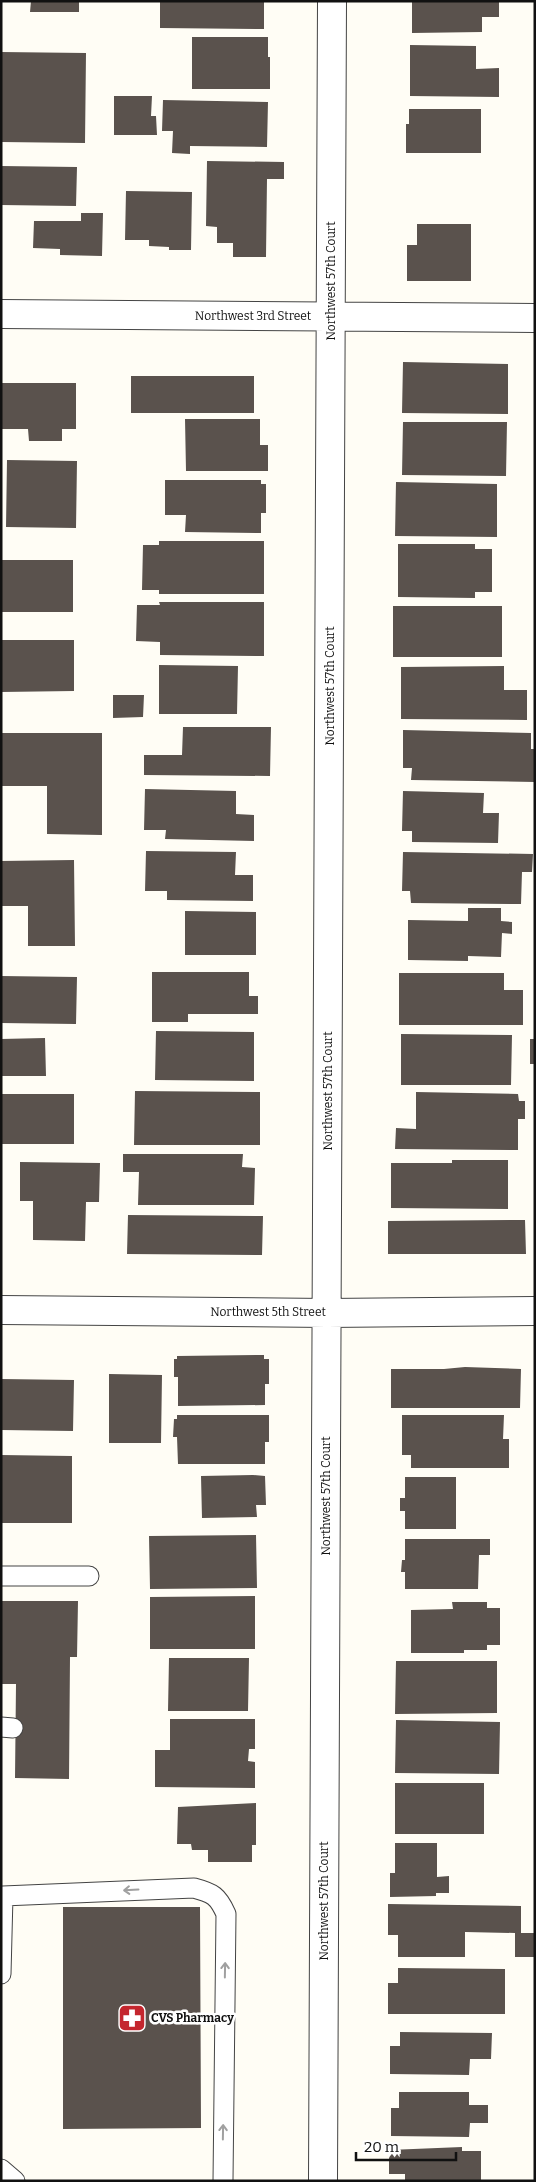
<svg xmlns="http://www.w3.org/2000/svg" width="536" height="2182" font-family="Bitter,serif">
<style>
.building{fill:#5a524d}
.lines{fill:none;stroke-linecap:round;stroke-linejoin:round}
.service-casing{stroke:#444;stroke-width:21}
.minor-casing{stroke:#444;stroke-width:30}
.service{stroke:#fff;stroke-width:19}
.minor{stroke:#fff;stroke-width:28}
.oneway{stroke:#a0a0a0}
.labels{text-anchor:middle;stroke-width:5;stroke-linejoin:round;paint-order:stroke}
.street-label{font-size:12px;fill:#111;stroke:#fff}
.poi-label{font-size:12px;font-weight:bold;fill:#111;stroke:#fff;text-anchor:start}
</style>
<rect width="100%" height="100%" fill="#fffdf5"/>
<path class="building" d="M31,1H79V12H30Z
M160,1H264V29L160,28Z
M412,1H499V17H482V32L412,33Z
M192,37H268V57H270V89H192Z
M410,45L476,46V69L499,68V97L410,96Z
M1,52L86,53L85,143L1,142Z
M114,96H152L151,116H156L157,135H114Z
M163,100L268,102L267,147L190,146V154L172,153L173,131H162Z
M409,109H481V153H406V124H409Z
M207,161L284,162V179H267L266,257H233V243H217V227L206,226Z
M1,166L77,167L76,206L1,205Z
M126,191L192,192L191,250H169V247L149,246V240H125Z
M81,213H103L102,256L60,255V249L33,248L34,221H81Z
M417,224H471V281H407V245H417Z
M403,362L508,364V414L402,413Z
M131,376H254V413H131Z
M1,383H76V429H62V441H29L28,429H1Z
M185,419H260V445H268V471H186Z
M403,422H507L506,476L402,475Z
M7,460L77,461L76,528L6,527Z
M165,480H261V484H266V513H261V533L185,532L186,515H165Z
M396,482L497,484V537L395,536Z
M159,541H264V594H159V590H142L143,545H159Z
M398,544H475V549H492V592H475V598L398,597Z
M1,560H73V612H1Z
M159,602H264V656L160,655V642L136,641L137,605H160Z
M393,606H502V657H393Z
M1,640H74V691L1,692Z
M159,665L238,666L237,714H159Z
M504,666V690H527V720L401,719V667Z
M113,695H144L143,717L113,718Z
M183,727H271L270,776L144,775V755H182Z
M403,730L531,733V749H535V782L411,780L412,768H403Z
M1,733H102V835L47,834V786H1Z
M145,789L236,791V814L254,815V841L165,839L166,830H144Z
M403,791L484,793L483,813H499L498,843L412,842V831H402Z
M146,851L236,852L235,875H253V901L167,900V891H145Z
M403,852L533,854L532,872H522L521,904L411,903L410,891H402Z
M74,860L75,946H28V906H1V861Z
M468,908H501V921L512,922V934L502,933L501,957L468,956V961L408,960V920L468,921Z
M185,911L256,912V955H185Z
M152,972H249V996H258V1014H188V1022H152Z
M399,973H504V990H523V1025H399Z
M1,976L77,977L76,1024L1,1023Z
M156,1031L254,1032V1081L155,1080Z
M401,1034L512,1035L511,1085H401Z
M45,1038L46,1076H1V1039Z
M530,1039H535V1064H530Z
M135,1091L260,1092V1145H134Z
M416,1092L518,1094L519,1101H525V1119H518V1150L395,1149L396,1128L416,1129Z
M1,1094H74V1144H1Z
M123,1154H243L242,1167L255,1168L254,1205H138L139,1172H123Z
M452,1160H508V1209L391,1208V1163H452Z
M20,1162L100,1163L99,1202H86L85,1241L33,1240V1201H20Z
M128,1215L263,1216L262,1255L127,1254Z
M525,1220L526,1254H388V1221Z
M264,1355V1359H269V1384H265V1405L178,1406V1377H174V1359H177V1356Z
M465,1367L521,1369L520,1408H391V1369H444Z
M109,1374L162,1375L161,1443H109Z
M1,1379L74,1380L73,1431L1,1430Z
M177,1415H269V1442H265V1464H178L177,1437H173L174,1419H177Z
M402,1415H504L503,1439H509V1468H411V1455H402Z
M1,1455L72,1456V1523H1Z
M253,1475L265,1476L266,1505H256L257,1517L202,1518L201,1476Z
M405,1477H456V1529H405V1511H400V1498H405Z
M256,1535L257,1588L150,1589L149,1536Z
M405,1539H490V1555H479L478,1589H405V1572H401L402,1560H405Z
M255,1596V1649H150V1597Z
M1,1601H78L77,1657H70L69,1779L15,1778L16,1684H1Z
M452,1602H487V1608H500V1645H487V1650H464V1653H411V1610L453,1609Z
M169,1658H249L248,1711H168Z
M396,1661H497V1713L395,1714Z
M170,1719H255V1749H249L248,1761L255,1762V1788L155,1787V1750H170Z
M396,1720L500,1722L499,1774L395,1773Z
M395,1783H484V1834H395Z
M256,1803V1845H252V1862H208V1850H192L191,1844H177L178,1807Z
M395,1843H437V1877L449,1876V1893H436V1896L390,1897V1873H395Z
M388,1904L521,1906V1933H535V1957H515V1933L465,1932V1957H398V1935H388Z
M63,1907H200L201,2128L63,2129Z
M398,1968L505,1969V2014H388V1983H398Z
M400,2032L492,2033L491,2059H470L469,2075L390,2074V2046H400Z
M399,2092H469V2105H488V2123H470L469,2137L391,2136V2108H399Z
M462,2147V2151H481V2181H405V2174H389V2150Z"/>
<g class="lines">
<g class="service-casing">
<path id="service" d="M1,1576H89
M1,1727L13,1728
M1,1896H3L1,1974
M3,1896L194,1888C213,1893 218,1896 226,1914L223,2181
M1,2169L15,2181"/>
</g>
<g class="minor-casing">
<path id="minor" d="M1,314L535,318
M1,1310L327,1313L535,1311
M323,2181L332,1"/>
</g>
<use href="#service" class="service"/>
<use href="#minor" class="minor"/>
</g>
<defs><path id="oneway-shaft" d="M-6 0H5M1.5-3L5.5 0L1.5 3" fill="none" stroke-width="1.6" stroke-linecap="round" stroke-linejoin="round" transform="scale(1.25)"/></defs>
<g class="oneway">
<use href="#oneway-shaft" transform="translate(131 1890) rotate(177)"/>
<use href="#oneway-shaft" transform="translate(225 1970) rotate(-89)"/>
<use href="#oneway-shaft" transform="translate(223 2132) rotate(-89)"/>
</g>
<defs>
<g id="pharmacy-square" transform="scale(1.4375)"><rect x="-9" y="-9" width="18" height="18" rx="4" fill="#c4262e" stroke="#fff"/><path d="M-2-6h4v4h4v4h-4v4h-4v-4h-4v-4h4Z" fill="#fff"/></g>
</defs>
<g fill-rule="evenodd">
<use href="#pharmacy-square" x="132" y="2018"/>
</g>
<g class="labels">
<g class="street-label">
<text transform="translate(331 281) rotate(-90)" y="4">Northwest 57th Court</text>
<text x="253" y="320">Northwest 3rd Street</text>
<text transform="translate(330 686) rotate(-90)" y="4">Northwest 57th Court</text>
<text transform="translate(328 1091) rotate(-90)" y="4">Northwest 57th Court</text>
<text x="268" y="1316">Northwest 5th Street</text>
<text transform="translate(326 1496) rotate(-90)" y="4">Northwest 57th Court</text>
<text transform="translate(324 1901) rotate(-90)" y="4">Northwest 57th Court</text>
</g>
<g class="poi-label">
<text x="151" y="2022">CVS Pharmacy</text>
</g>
</g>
<rect width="536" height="2182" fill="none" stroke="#111111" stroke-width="5"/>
<path d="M356 2152v8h100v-8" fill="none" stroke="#111111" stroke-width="2.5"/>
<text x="364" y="2152" font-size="15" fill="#111111" stroke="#ffffff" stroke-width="4" paint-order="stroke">20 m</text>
</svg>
